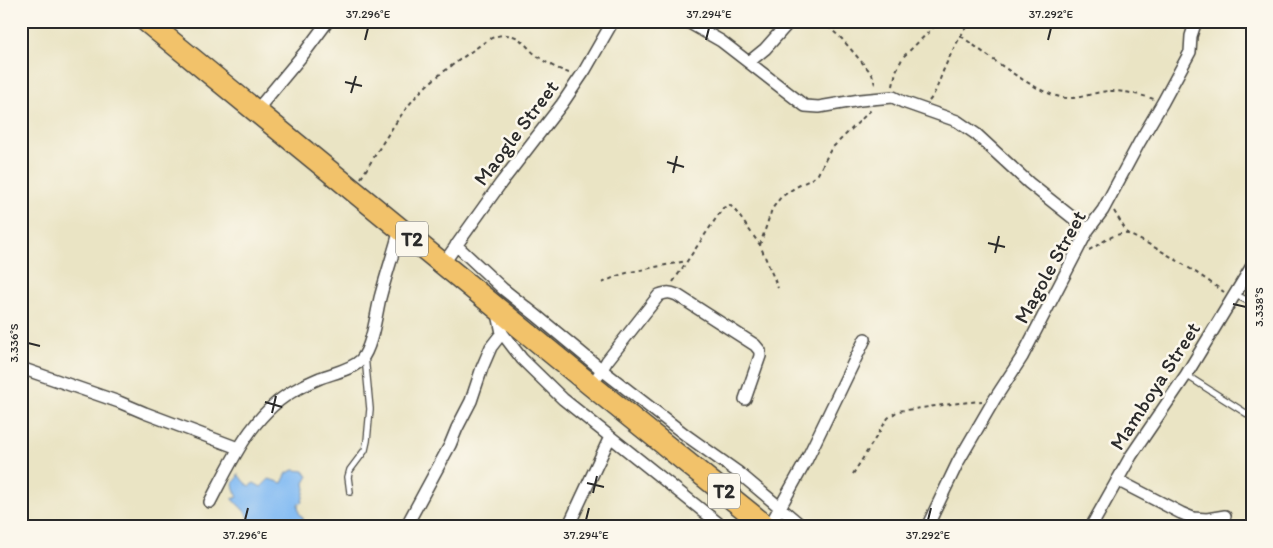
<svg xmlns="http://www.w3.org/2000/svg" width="1273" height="548" font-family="Itim,sans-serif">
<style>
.water{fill:#83bbf3;stroke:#57738f}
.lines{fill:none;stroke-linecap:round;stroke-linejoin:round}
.lane-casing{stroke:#484742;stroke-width:8}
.street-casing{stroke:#484742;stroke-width:14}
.highway-casing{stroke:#484742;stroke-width:24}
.path{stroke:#484742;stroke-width:2;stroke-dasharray:4 4;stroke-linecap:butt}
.lane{stroke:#fff;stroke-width:5.5}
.street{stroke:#fff;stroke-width:11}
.highway{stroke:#f2c26a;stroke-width:21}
.ticks{fill:none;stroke:#2b2b2b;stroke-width:2}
.labels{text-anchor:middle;stroke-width:5;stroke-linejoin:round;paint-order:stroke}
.shield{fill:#fbf7ec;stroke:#696865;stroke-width:1}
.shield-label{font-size:20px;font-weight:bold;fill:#2b2b2b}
.street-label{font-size:21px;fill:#2b2b2b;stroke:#fbf7ec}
.neatline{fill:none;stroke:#2b2b2b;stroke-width:2}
.ticks-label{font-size:12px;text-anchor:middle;fill:#2b2b2b}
</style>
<rect width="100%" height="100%" fill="#fbf7ec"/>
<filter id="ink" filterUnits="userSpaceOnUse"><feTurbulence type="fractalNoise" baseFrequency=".02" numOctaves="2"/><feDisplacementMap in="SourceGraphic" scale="10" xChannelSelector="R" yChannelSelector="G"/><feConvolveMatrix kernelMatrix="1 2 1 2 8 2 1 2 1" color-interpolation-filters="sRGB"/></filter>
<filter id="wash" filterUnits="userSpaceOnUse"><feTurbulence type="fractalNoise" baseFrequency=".0096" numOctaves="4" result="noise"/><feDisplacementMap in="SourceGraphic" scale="20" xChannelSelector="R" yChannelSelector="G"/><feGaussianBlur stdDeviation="1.12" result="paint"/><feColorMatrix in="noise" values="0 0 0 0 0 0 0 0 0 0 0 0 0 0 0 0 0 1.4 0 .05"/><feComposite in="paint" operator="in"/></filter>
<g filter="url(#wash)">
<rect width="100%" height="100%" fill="#eae4c4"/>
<path class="water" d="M294,470L304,471L308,476L304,483L305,489L302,502L298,504L299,513L303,518L304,523L300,522L299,527H252C252,516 239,506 232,499L238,497L234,489L233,483L237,479L238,474L244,482L249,486L254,483L261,487L269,479L282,483L287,473Z"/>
</g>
<g filter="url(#ink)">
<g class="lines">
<g class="lane-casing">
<path id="lane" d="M1234,294L1252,303
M1186,375L1252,417
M350,492L348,477L350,470L365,450L367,441L370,409L365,356"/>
</g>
<g class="street-casing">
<path id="street" d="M686,21L721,41L805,106L819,107L860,100L893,97L903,102L957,121L976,134L1029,183L1088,230
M749,62L765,49L790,21
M256,111L305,52L328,21
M456,245L503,289L537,316L602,370L687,436L739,473L803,527
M443,264L501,183L562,104L585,70L613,21
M497,309L502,333L522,359L563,399L723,527
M21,368L119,402L145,413L238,448
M598,376L607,361L659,295C667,292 670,292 677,295L755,345L760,351V356L745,399
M1117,480L1181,513L1193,518L1207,519L1225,516
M210,502C232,460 254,410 299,388C306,384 313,381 320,378C333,373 351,370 361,360C372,348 376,315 380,298C386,275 394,252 400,229
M407,527L410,519L450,445L457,428L471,401L482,368L491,347L502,333
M568,527L610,437
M769,527L806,461L865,339
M927,527L958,462L994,400L1022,357L1088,230L1103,210L1139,143L1163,102L1190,52L1191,36L1196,21
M1091,527L1131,456L1186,375L1252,266"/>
</g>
<g class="highway-casing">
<path id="highway" d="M146,21L592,386L767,527"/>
</g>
<path class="path" d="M822,21L842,39L872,74L876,88
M961,36C985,53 1039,97 1067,98C1079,99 1089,94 1101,92C1119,89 1137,94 1154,99
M893,86L896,71L903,57L940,21
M929,101C937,92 939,80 944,69C951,53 960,36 970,21
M361,178C380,148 399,113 424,88C438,75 454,64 469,53C483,44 495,31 513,36C523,39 528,49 536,55C545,63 558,69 569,73
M1114,211L1128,234
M760,245L772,209L781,197L796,187L810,180L818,174L831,149L871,110
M1089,250C1101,244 1113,232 1128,234C1161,249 1195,271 1224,292
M673,282L723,208L730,205L738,214L760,245L778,288
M602,283L617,276L630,272L687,261
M853,474L888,418L898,411L959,403L982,401"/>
<use href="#lane" class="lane"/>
<use href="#street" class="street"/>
<use href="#highway" class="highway"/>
</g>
</g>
<path class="ticks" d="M365,40L368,28M706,40L709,28M1048,40L1051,28M345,82L362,86M351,93L356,76M667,162L684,167M673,173L677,156M988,243L1005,247M995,253L999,236M1233,304L1246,307M28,343L40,346M265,402L282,407M272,413L276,396M587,483L604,487M593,493L597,476M245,520L248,508M586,520L589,508M928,520L931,508"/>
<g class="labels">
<g class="shield">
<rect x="396" y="221.5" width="32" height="35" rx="4"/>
<rect x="708" y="473.5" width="32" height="35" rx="4"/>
</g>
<g class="shield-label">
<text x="412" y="246">T2</text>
<text x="724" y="498">T2</text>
</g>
<g class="street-label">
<text transform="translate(516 133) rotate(-53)" y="7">Maogle Street</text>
<text transform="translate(1050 267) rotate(-61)" y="7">Magole Street</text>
<text transform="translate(1155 386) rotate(-57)" y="7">Mamboya Street</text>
</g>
</g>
<rect width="1273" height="548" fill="none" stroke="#fbf7ec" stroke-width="55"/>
<rect x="28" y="28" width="1218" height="492" class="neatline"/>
<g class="ticks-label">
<text x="368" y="18">37.296°E</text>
<text x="709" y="18">37.294°E</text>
<text x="1051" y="18">37.292°E</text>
<text transform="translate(1259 307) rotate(-90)" y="4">3.338°S</text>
<text transform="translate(14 343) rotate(-90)" y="4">3.336°S</text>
<text x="245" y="539">37.296°E</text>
<text x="586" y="539">37.294°E</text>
<text x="928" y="539">37.292°E</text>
</g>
</svg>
